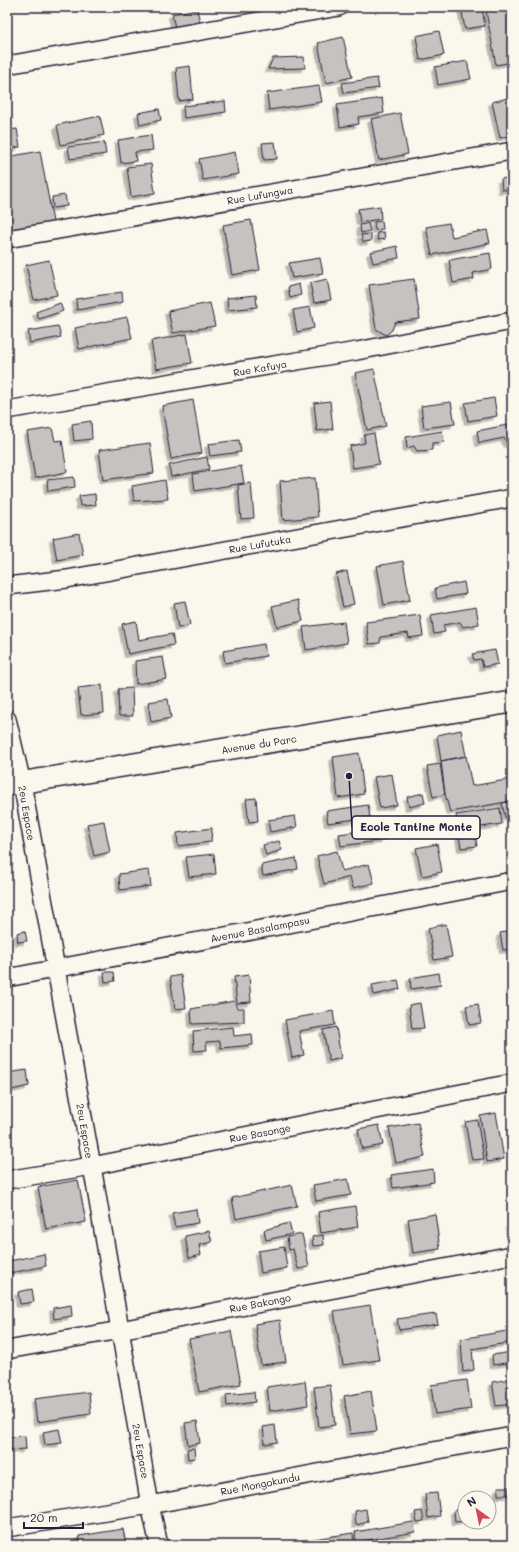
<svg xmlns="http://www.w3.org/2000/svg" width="519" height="1552" font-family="Mali,sans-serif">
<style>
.building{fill:#c6c2c0;stroke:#22223b;filter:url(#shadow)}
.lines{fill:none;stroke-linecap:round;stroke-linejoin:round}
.minor-casing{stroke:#22223b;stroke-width:20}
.tertiary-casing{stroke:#22223b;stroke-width:24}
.minor{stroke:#fbf7ec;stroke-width:17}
.tertiary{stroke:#fbf7ec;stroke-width:21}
.labels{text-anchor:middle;stroke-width:3.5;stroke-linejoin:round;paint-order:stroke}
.street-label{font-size:10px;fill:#22223b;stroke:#fbf7ec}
.leader{fill:none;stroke:#22223b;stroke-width:1.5}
.callout-dot{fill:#22223b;stroke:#fbf7ec;stroke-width:1.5}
.callout{fill:#fbf7ec;stroke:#22223b;stroke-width:1.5}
.callout-label{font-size:11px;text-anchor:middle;font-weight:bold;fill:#22223b}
</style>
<defs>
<filter id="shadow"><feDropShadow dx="-3.5" dy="3.5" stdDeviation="0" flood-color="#0004"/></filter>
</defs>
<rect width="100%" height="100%" fill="#fbf7ec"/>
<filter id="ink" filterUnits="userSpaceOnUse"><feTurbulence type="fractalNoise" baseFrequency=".025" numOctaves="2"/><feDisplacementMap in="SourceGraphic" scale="8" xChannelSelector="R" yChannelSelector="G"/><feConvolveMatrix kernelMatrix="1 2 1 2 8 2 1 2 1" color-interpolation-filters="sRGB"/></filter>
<g filter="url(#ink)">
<path class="building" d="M461,7H482L485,26L465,29Z
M512,7V62L496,65L486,11Z
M197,9L200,23L175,28L172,14Z
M439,31L444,55L420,60L416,36Z
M343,37L352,77L326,83L318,43Z
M304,57L305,68L268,69L273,58Z
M467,61L471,79L438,85L435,67Z
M190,66L193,99L179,101L176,68Z
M377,78L379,88L344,93L342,83Z
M319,86L322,102L269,110L267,93Z
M512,97V135L500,138L492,102Z
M382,98L384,113L358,117L359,124L340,127L337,105Z
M225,101L226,112L184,118L183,106Z
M159,109L161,120L140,125L138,113Z
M400,113L408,154L379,160L371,119Z
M100,116L104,135L61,145L57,125Z
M17,129L20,147L7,149V130Z
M151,135L153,150L135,152L136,161L121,163L118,140Z
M104,142L106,154L70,159L68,147Z
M275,142L277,159L264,160L262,143Z
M40,151L53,222L7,230V157Z
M235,152L239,174L203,180L199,159Z
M151,164L155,193L131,197L127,167Z
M512,177V189L502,190L501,179Z
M65,195L67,206L53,208L52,197Z
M380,206L381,219L360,222L358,209Z
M251,220L260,270L232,275L223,225Z
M382,221L383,229L375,230L374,222Z
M368,223L370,231L361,233L360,225Z
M449,223L452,237L487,230L490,243L432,255L426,227Z
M384,232L385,239L378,240L377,233Z
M371,234V241L363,242L361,235Z
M397,246L399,258L373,263L370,252Z
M490,253L492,269L473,273L474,279L453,283L449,260Z
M320,258L323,273L292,278L289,263Z
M49,260L57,295L34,300L26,265Z
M327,279L331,300L314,303L310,283Z
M414,279L420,319L395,322L392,330L386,335L376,329L369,285Z
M299,284L301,295L290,298L288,287Z
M122,292L123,302L77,310L76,299Z
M256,295L257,307L228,310L227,298Z
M60,303L63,311L39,319L36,312Z
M210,303L215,326L173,333L168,311Z
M310,307L314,328L297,332L293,310Z
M127,317L132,338L79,349L75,328Z
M58,326L61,337L30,343L28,331Z
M187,334L192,363L156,369L151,341Z
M374,369L386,426L367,430L355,373Z
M494,398L497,416L468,421L465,403Z
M193,400L202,453L171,459L162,406Z
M330,401L333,429L317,431L314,403Z
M451,402L455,424L424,428L421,406Z
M91,421L92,439L74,441L72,424Z
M512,424V443L508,444L504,438L479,443L477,431Z
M52,428L55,441L62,440L67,472L35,478L27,432Z
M442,431L444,442L432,443V450L417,451L414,446L407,448L406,437Z
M374,433L379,464L353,468L350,446L365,443L364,435Z
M239,440L241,452L210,456L208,444Z
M150,443L154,473L103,480L99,450Z
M207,457L209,469L171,477L169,465Z
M241,466L244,483L195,491L193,474Z
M74,477L75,487L48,491L47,480Z
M315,478L318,517L283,520L280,481Z
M165,480L168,499L134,501L132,486Z
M251,483L254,518L241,519L238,485Z
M95,494L96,505L80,506L79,496Z
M79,533L83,555L57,560L53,538Z
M403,561L410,600L384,605L377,566Z
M347,571L354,604L343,607L336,574Z
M464,582L466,594L437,599L435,588Z
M298,600L303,621L277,627L272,606Z
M185,601L190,625L178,628L174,603Z
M476,607L479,624L463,627L460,622L443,625L445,632L434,634L431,615Z
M420,615L423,636L409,638L408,633L381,637L380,643L369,644L366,622Z
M136,621L139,640L172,634L174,645L128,654L122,624Z
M344,622L347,643L306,650L303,627Z
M264,644L266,656L225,663L223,651Z
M495,650L498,664L483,667L481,659L474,660L472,654Z
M163,657L167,679L136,684L135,661Z
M102,685L104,713L81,715L78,688Z
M132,688L133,716H119L118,689Z
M168,699L171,718L151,722L148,702Z
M461,730L466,756L441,761L437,735Z
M359,753L364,794L338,798L333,757Z
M466,756L472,786L512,779V801L450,812L445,794L441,761Z
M440,764L445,794L433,797L427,766Z
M392,774L397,805L380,808L374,777Z
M423,793L425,803L409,807L407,797Z
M256,798L258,821L249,822L246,799Z
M512,801V816L505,817L502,803Z
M368,805L370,817L328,823L326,811Z
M500,808L502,824L474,828L477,846L461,848L456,815Z
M295,816L297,827L270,832L268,820Z
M104,821L110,852L94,856L87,824Z
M382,821L384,840L341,846L339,834L361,831L360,824Z
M212,828L211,842L178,846L177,833Z
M279,841L282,850L266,855L263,845Z
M437,844L442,872L422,876L416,848Z
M337,851L342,871L369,864L374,883L353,888L350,877L324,884L317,856Z
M214,854L216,874L189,877L186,857Z
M296,858L298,869L263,876L261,865Z
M149,870L151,886L120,890L119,874Z
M446,924L452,957L434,960L428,928Z
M25,931L27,941L18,942L17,933Z
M512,931V949L503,950L500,933Z
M104,972H114L115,981L105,982Z
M439,973L441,985L411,989L410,978Z
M181,975L186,1008L175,1009L170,977Z
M249,975L251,1002L237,1003L234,977Z
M398,980L400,989L374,995L372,985Z
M509,988H512V1004Z
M234,1001L237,1008H244V1022L192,1024L191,1009Z
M420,1003L424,1028L412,1029L409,1005Z
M478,1004L481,1023L469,1025L466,1006Z
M333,1011L335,1025L299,1031L304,1055L292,1058L285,1020Z
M233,1027L234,1036L252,1034L253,1045L221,1048L220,1041L206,1042L207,1050L194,1051L193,1031Z
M336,1027L341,1058L329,1061L323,1030Z
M27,1070L29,1086L7,1091V1073Z
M496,1113L504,1159L487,1162L480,1116Z
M477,1120L484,1159L472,1160L465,1122Z
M418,1123L425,1157L396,1163L389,1128Z
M379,1125L383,1145L362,1149L358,1129Z
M510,1131H512V1145Z
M433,1169L434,1182L393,1188L391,1175Z
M348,1179L351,1195L316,1201L313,1185Z
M78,1180L86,1222L46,1229L38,1187Z
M292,1185L297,1206L236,1219L232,1198Z
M355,1206L358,1227L321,1233L318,1212Z
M196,1209L198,1223L175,1227L172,1213Z
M435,1214L440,1249L413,1253L408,1219Z
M289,1223L292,1234L266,1240L264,1230Z
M512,1223V1238H511L509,1224Z
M209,1231L212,1242L199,1245L201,1255L189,1258L185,1236Z
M302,1234L309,1267L298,1269L293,1249L289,1250L287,1237Z
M323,1235L324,1245L313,1246L312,1237Z
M284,1247L287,1268L261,1273L258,1251Z
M44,1254L46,1266L11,1273L9,1261Z
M32,1289L34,1302L20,1304L18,1292Z
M71,1305L72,1316L54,1319L53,1308Z
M370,1305L379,1360L343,1365L334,1311Z
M436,1314L438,1324L399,1330L397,1319Z
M280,1320L286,1362L261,1365L255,1324Z
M512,1330V1342L472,1349L474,1370L463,1372L461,1339Z
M231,1331L241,1384L199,1392L189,1339Z
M512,1352V1362L493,1365L492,1355Z
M512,1379V1404L496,1406L492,1382Z
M467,1380L471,1409L435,1414L431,1385Z
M305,1381L308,1405L270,1411L267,1387Z
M330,1385L335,1425L319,1427L314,1387Z
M371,1391L377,1431L350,1434L344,1396Z
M89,1392L91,1414L37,1422L34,1399Z
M254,1392L255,1402L227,1406L226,1395Z
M197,1421L200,1443L188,1445L185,1423Z
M275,1425L277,1442L265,1444L263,1427Z
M59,1429L62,1443L45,1445L43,1432Z
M25,1436L26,1449L7,1450V1437Z
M194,1448L195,1458L188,1459L187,1449Z
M498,1487H508L509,1495H498Z
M437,1493L440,1516L428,1518L425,1494Z
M492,1504L494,1516L489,1517V1505Z
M465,1508V1521L455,1522L454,1510Z
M366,1509L368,1522L356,1525L355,1511Z
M422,1511L424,1521L417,1522L415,1512Z
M413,1522L415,1532L356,1542L355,1532Z
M123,1529L126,1545H80L79,1536Z
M353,1533L354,1545H287V1543Z"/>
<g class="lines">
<g class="minor-casing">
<path id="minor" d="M7,65L339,7
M7,239L512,151
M7,410L357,351L512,321
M7,586L67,579L512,498
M7,719L22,783L92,1166L150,1505L159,1545
M7,978L512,881
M7,1180L92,1166L512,1083
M7,1350L120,1330L512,1255
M7,1528L150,1505L512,1436"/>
</g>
<g class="tertiary-casing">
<path id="tertiary" d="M7,785L512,702"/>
</g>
<use href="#minor" class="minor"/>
<use href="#tertiary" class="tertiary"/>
</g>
</g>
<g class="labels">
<g class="street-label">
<text transform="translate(260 195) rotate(-10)" y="4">Rue Lufungwa</text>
<text transform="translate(260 368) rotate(-10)" y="4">Rue Kafuya</text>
<text transform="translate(260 544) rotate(-10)" y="4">Rue Lufutuka</text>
<text transform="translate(259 744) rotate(-9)" y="4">Avenue du Parc</text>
<text transform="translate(27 813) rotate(80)" y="4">2eu Espace</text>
<text transform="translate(260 929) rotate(-11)" y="4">Avenue Basalampasu</text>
<text transform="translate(85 1131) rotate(80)" y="4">2eu Espace</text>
<text transform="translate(260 1133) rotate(-11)" y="4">Rue Basonge</text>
<text transform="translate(260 1303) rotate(-11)" y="4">Rue Bakongo</text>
<text transform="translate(141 1451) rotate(80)" y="4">2eu Espace</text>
<text transform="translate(260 1484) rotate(-11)" y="4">Rue Mongokundu</text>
</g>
</g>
<path class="leader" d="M349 776L352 827"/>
<circle class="callout-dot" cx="349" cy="776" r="4"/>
<rect class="callout" x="352" y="816" width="128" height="23" rx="4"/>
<g class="callout-label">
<text x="416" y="831">Ecole Tantine Monte</text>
</g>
<rect width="519" height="1552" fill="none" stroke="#fbf7ec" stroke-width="24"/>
<rect x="12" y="12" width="495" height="1528" fill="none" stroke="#22223b" stroke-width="1.5" filter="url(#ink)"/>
<g transform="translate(477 1510) rotate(327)"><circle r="19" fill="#fbf7ec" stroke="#a4a2a5"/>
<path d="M0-3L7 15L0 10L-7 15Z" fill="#d1495b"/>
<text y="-6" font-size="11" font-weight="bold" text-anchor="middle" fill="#22223b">N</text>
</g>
<path d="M24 1522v6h59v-6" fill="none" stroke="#22223b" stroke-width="2"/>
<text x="30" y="1522" font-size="12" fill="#22223b" stroke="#fbf7ec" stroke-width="3" paint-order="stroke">20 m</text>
</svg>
